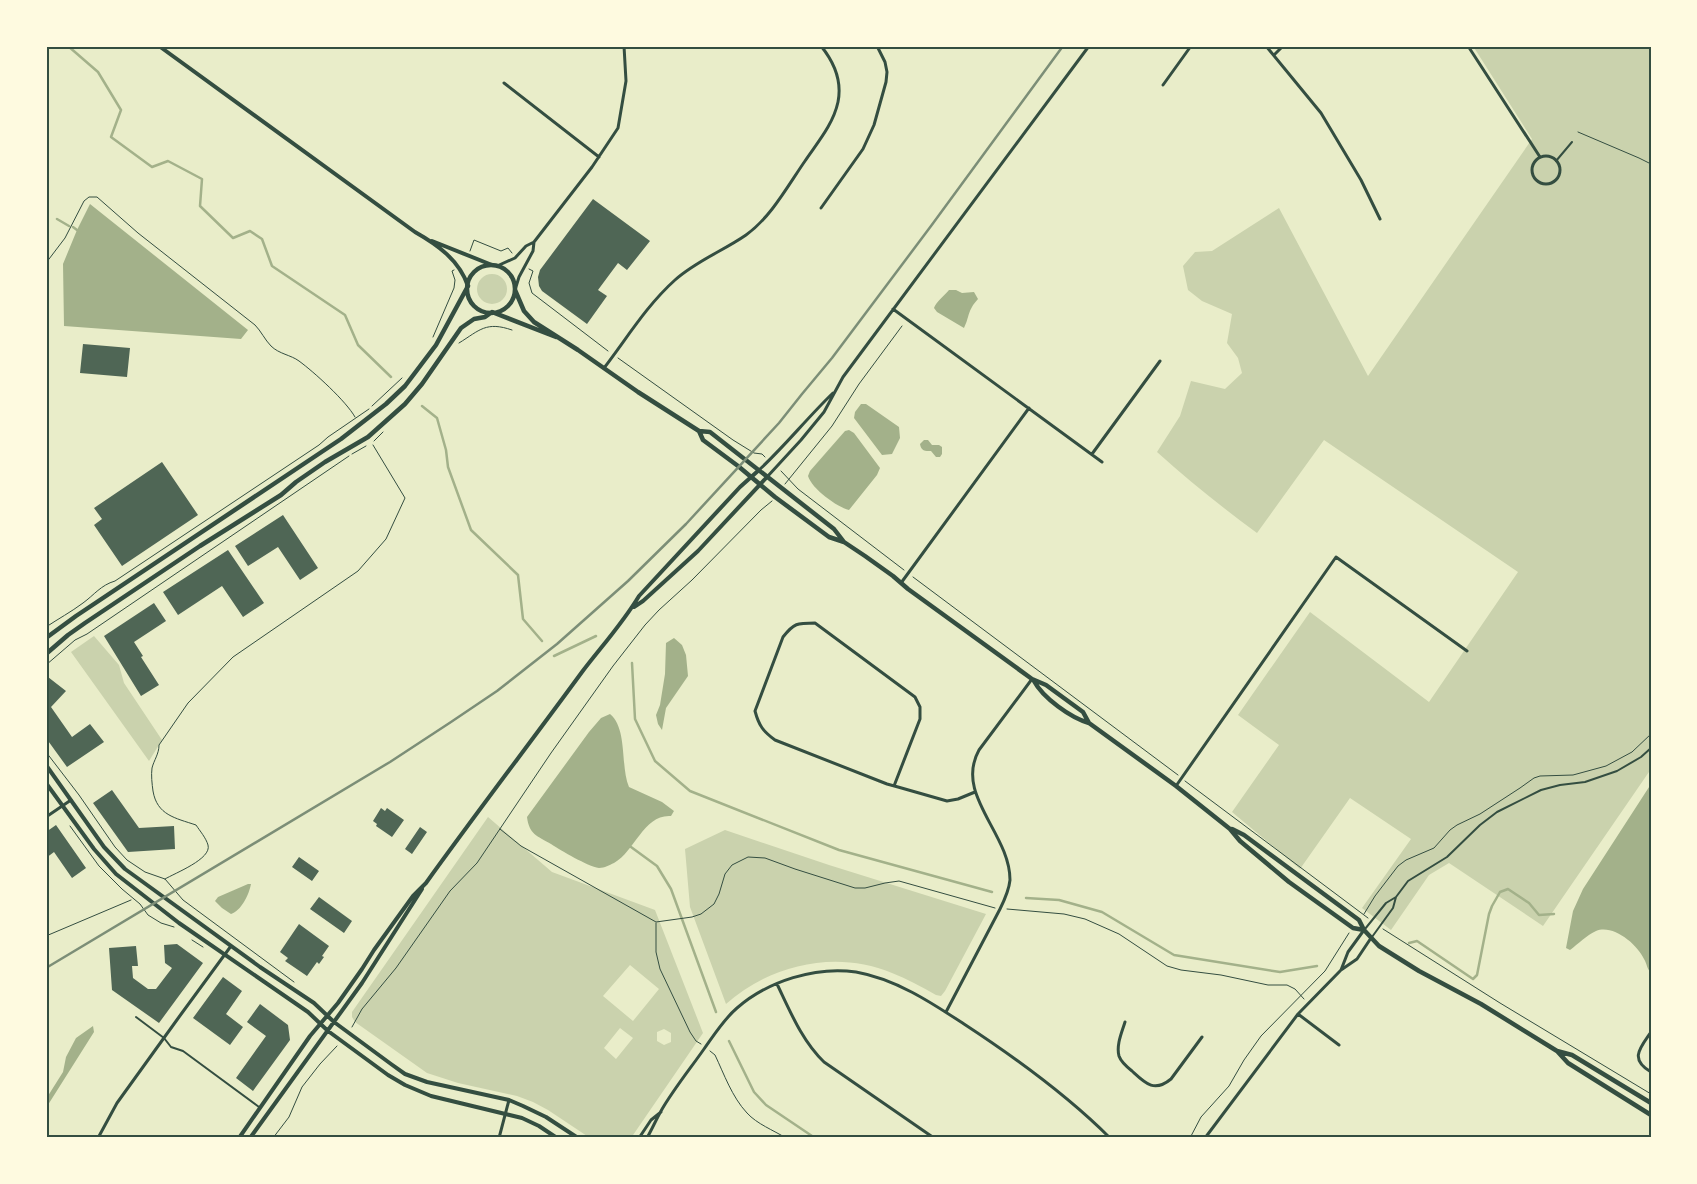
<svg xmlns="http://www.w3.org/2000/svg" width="1697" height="1184" font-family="Jost,sans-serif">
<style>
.green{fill:#cad2ad;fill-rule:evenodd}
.water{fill:#a3b18a}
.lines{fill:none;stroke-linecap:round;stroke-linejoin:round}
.stream{stroke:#a3b18a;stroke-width:2.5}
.building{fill:#4f6655}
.path{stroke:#344e41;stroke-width:1}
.service{stroke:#344e41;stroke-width:2}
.minor{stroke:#344e41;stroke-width:3}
.tertiary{stroke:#344e41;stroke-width:4}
.secondary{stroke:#344e41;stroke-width:4.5}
.rail{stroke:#7c8e77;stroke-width:2.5}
.neatline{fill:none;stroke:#344e41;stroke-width:2}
</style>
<rect width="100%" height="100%" fill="#e9edc9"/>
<path class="green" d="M1473,46H1651V769L1543,926L1449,863L1429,875L1391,930L1362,908L1411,839L1350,798L1300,869L1232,812L1279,745L1238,715L1310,612L1429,702L1518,572L1324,440L1257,533C1223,508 1189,481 1157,452L1180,416L1191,381L1225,389L1242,373L1238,358L1227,343L1232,314L1202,301L1188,290L1183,266L1195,252L1212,251L1279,208L1368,376L1532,139Z
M477 289a15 15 0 1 1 30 0a15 15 0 1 1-30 0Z
M94,636L119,665L124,683L162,740L149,761L71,652Z
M488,817L552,872L655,910L703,1033L631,1138H590L548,1110L533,1102L517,1096L458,1083L427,1073L355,1022L352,1017V1012ZM630,965L659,989L633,1021L603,996ZM620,1028L633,1038L616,1059L604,1048ZM664,1029L671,1033V1042L664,1045L657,1041V1032Z
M725,830L829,865L986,914L945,991L941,996L936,995C922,987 907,979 892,973C835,949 770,965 726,1004L690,907L685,849Z"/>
<path class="water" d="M90,204L248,330L241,339L64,326L63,264L77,230Z
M949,290H956L962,293L974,292L978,299C967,311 970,316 964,328L937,312L934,308C936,302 944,296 949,290Z
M861,404H866L899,427L900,438L892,454L882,455L854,418L855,412Z
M849,430L854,433L880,468L877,475L849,510C837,507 812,489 808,476L810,471L845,431Z
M924,440H928L932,445H939L942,447V454L940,457H936L931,451C925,451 921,451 920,444Z
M674,638L682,645L686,655L688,676L666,708L662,730L658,724L656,715L660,705L665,674L666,643Z
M610,714C628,729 620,766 629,787L662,802L674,811L671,816C644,814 635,851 614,863C609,865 605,868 599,868C587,866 562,851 551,844C537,836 529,834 527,817L589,732L601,718Z
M1651,784V973C1647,969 1647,964 1644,959C1637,944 1613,924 1596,931C1587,935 1578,944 1570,950L1566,948L1573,911L1583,889Z
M248,884H251C249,895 241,911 231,914L222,908L215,901L218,897Z
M93,1026L94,1032L46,1108V1099L63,1072L66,1057L76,1038Z"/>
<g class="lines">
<path class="stream" d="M68,46L98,72L121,110L111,137L152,167L168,161L202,179L200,206L233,238L250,231L262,239L272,266L345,315L358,345L391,377
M57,219L69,226
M73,227L77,230
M422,406L437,418L446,450L448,467L471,530L518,575L523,619L542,641
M554,656L596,636
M632,663L635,719L655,761L690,791L839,850L992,892
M631,847L657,866L671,889L716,1012
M1026,898L1059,900L1102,912L1174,955L1280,972L1317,966
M1409,943L1417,941L1473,979L1477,975L1489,914L1492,906L1500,892L1508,889L1529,903L1539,915L1554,914
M729,1041L754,1092L766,1105L815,1138"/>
</g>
<path class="building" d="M593,199L650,241L627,270L618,263L598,290L607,296L587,324L542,291L539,286L538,277L540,270Z
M83,344L130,348L127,377L80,373Z
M162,462L198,515L122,566L94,525L102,519L94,508Z
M283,515L318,568L300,580L278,547L248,566L235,546Z
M228,550L264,603L243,617L222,586L178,615L163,592Z
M154,603L166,621L134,642L143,656L141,657L159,685L141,696L104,636Z
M48,677L66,691L51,707L72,737L90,724L104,742L67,767L46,738V679Z
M112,790L139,828L174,826L175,849L128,852L93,803Z
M381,808L385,811L387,808L404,820L392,837L376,826L377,824L373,821Z
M56,825L86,868L72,878L54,852L46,858V832Z
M420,827L427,832L412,854L405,849Z
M299,857L319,871L312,881L292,867Z
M319,897L352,921L344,933L310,909Z
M299,924L329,946L322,956L324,957L319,964L317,962L307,976L285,961L288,958L280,952Z
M177,944L203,963L159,1023L112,990L109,948L136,946L138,966H132L133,978L148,989H156L172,968L165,963L164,945Z
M223,977L242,991L226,1014L243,1027L230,1045L193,1018Z
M260,1004L288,1025L290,1040L253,1091L236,1078L266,1036L247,1022Z"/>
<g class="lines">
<path class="path" d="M1578,132L1639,158L1651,164
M470,251L474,240L501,251L508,248L512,253
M46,263L65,238L84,201L89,197H97L138,233L255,325C261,331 265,340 271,346C279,354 291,355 299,361C314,372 346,401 355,417
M529,269L533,271L529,283L532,293L608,351
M433,337L454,288L455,280L452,271L454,270
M459,343C480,330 486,321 512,330
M618,358L733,440L754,453L762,454L765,457
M372,406L402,378
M374,441L383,432
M352,454L366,446
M781,471L798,489L904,570
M785,484L832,426L859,384L902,326
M913,577L1178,775
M46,627C58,619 71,612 83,603C94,595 101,585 115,581L319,445L328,437L369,409
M46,665L75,640L87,634L349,456
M46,752L79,795L115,847L127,860L145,872L165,879L183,900L294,982
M1185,781L1368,918
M70,826L99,866L122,889L140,904L148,915L161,923L174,927
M500,829L521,846L656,922L692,917L701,914L714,904L719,894L725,874L732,865L748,857L765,858L795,869L855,888H865L885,883L899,881L995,908
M165,879C175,873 212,859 208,845C206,838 200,831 196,825C175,818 157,815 153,791C152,784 151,775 152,768C154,760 159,754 159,745L188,703L233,657L358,571L386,539L405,498L373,445
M1007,909L1064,914L1085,919L1119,934L1167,966L1181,970L1221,975L1268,985H1287L1295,989L1304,999
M1364,914L1375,896L1398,866L1406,860L1434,848L1450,830L1457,825L1480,814L1520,788L1534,778L1540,776L1573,775L1606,766L1632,752L1651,734
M656,923V952L660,969L690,1032L696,1041L701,1044
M1383,929L1500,1003L1651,1094
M46,936L131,900
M192,940L203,947
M352,1027L362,1009L396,968L450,891L477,863L551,753L613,666L645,625L659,610L692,580L761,510L772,501
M710,1051L715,1055C724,1074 732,1097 747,1113C757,1124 773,1130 786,1138
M273,1138L289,1117L302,1087L320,1064L337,1046
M1190,1138L1201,1117L1229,1086L1244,1060L1261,1036L1325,971L1349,933"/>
<path class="service" d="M1556,161L1572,142
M1365,929L1386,903L1396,897L1408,881L1447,857L1480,825L1497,812L1541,790L1560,785L1585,782L1617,771L1641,757L1651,748
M1372,937L1393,908L1396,897
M136,1017L164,1038L171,1047L183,1051L259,1107"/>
<path class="minor" d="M1266,46L1321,113L1361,180L1380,219
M1468,46L1540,157
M1274,55L1283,46
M504,83L599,157
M1163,85L1191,46
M1532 170a14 14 0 1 1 28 0a14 14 0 1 1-28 0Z
M821,208L863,149L874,125L886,82L887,72L885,62L877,46
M497,266L515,258L526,246L534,242L592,167L618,128L626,81L624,46
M515,290L519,277L533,251L534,242
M893,309L1102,462
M604,368C627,338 647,305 675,280C696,261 723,251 746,235C771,217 787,187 805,161C817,143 833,125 838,102C842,82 834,62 821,46
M1092,454L1160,361
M759,470C785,446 807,418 833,393
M767,477L801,440L824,412L843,377L869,342L1089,46
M901,583L1029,408
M894,786L920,719V707L915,697L815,623C797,623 794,623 783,637L755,711C759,726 763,731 775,740L887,784L898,787L947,801L958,799L975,792
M1176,786L1336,557L1467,651
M46,817L71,800
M1341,970L1348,952L1364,930
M777,984C790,1011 802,1041 824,1062L934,1138
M946,1012L1000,909C1005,899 1009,890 1010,880C1010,833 954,795 979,750L1032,679
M1298,1014L1339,1045
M1125,1022C1122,1032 1116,1045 1119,1056C1121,1062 1127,1067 1132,1071C1145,1083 1154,1093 1171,1079L1202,1037
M1651,1032C1640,1048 1629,1059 1651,1072
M98,1138L117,1103L179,1017L231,946
M499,1138L509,1100
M639,1138L651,1120L661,1112
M647,1138C652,1129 656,1120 661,1111C673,1090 690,1069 704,1049C714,1035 724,1019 737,1008C768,981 816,966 856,972C896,979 932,1003 964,1024C1016,1058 1066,1094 1110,1138
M1205,1138L1298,1014L1341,970L1357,959L1371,938"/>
<path class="tertiary" d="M159,46L415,232C438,245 459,260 468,286
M432,241L492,265
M634,607L643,601L698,551L767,477
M46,765L104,847L125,869L260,967L314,1003L334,1022L391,1064L405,1074L427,1082L509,1100L523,1106L546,1117L578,1138
M46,783L94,849L116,874L179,923L308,1012L328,1031L388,1075L405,1085L431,1096L522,1118L539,1126L557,1138
M239,1138L310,1036L338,1003L362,969L374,950L413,896L426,883C477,812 530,743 582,672C601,647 623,623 639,596L740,487L759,470
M250,1138L362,983L422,889"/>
<path class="secondary" d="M467 289a24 24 0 1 1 48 0a24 24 0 1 1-48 0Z
M515,290L524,311L534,322L578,350L638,392L699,431L710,432L834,529L844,542
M699,431L703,440L738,466L775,497L829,537L844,542L865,556L893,576L908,589L1032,679L1046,685L1083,712L1089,723
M46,638L76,616L341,439L386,404L405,386L436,345L468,286
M46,654L68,635L85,623L200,546L281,495L296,482L325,462L368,437L405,404L422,384L461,328L474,319L485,317L492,312L556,337
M1034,681C1043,698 1071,718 1089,723L1176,786L1230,829L1240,841L1289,882L1353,928L1364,930
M1232,829L1244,835L1359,920L1364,930L1379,946L1419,971L1481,1004L1557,1051
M1651,1103L1572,1055L1557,1051L1568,1063L1651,1115"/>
<path class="rail" d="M46,968L390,762L451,722L497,691L557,644L628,581L686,524L779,423L802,394L832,358L931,226L1063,46"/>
</g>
<rect width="1697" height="1184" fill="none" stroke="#fefae0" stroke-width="95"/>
<rect x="48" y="48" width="1602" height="1088" class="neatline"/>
</svg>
